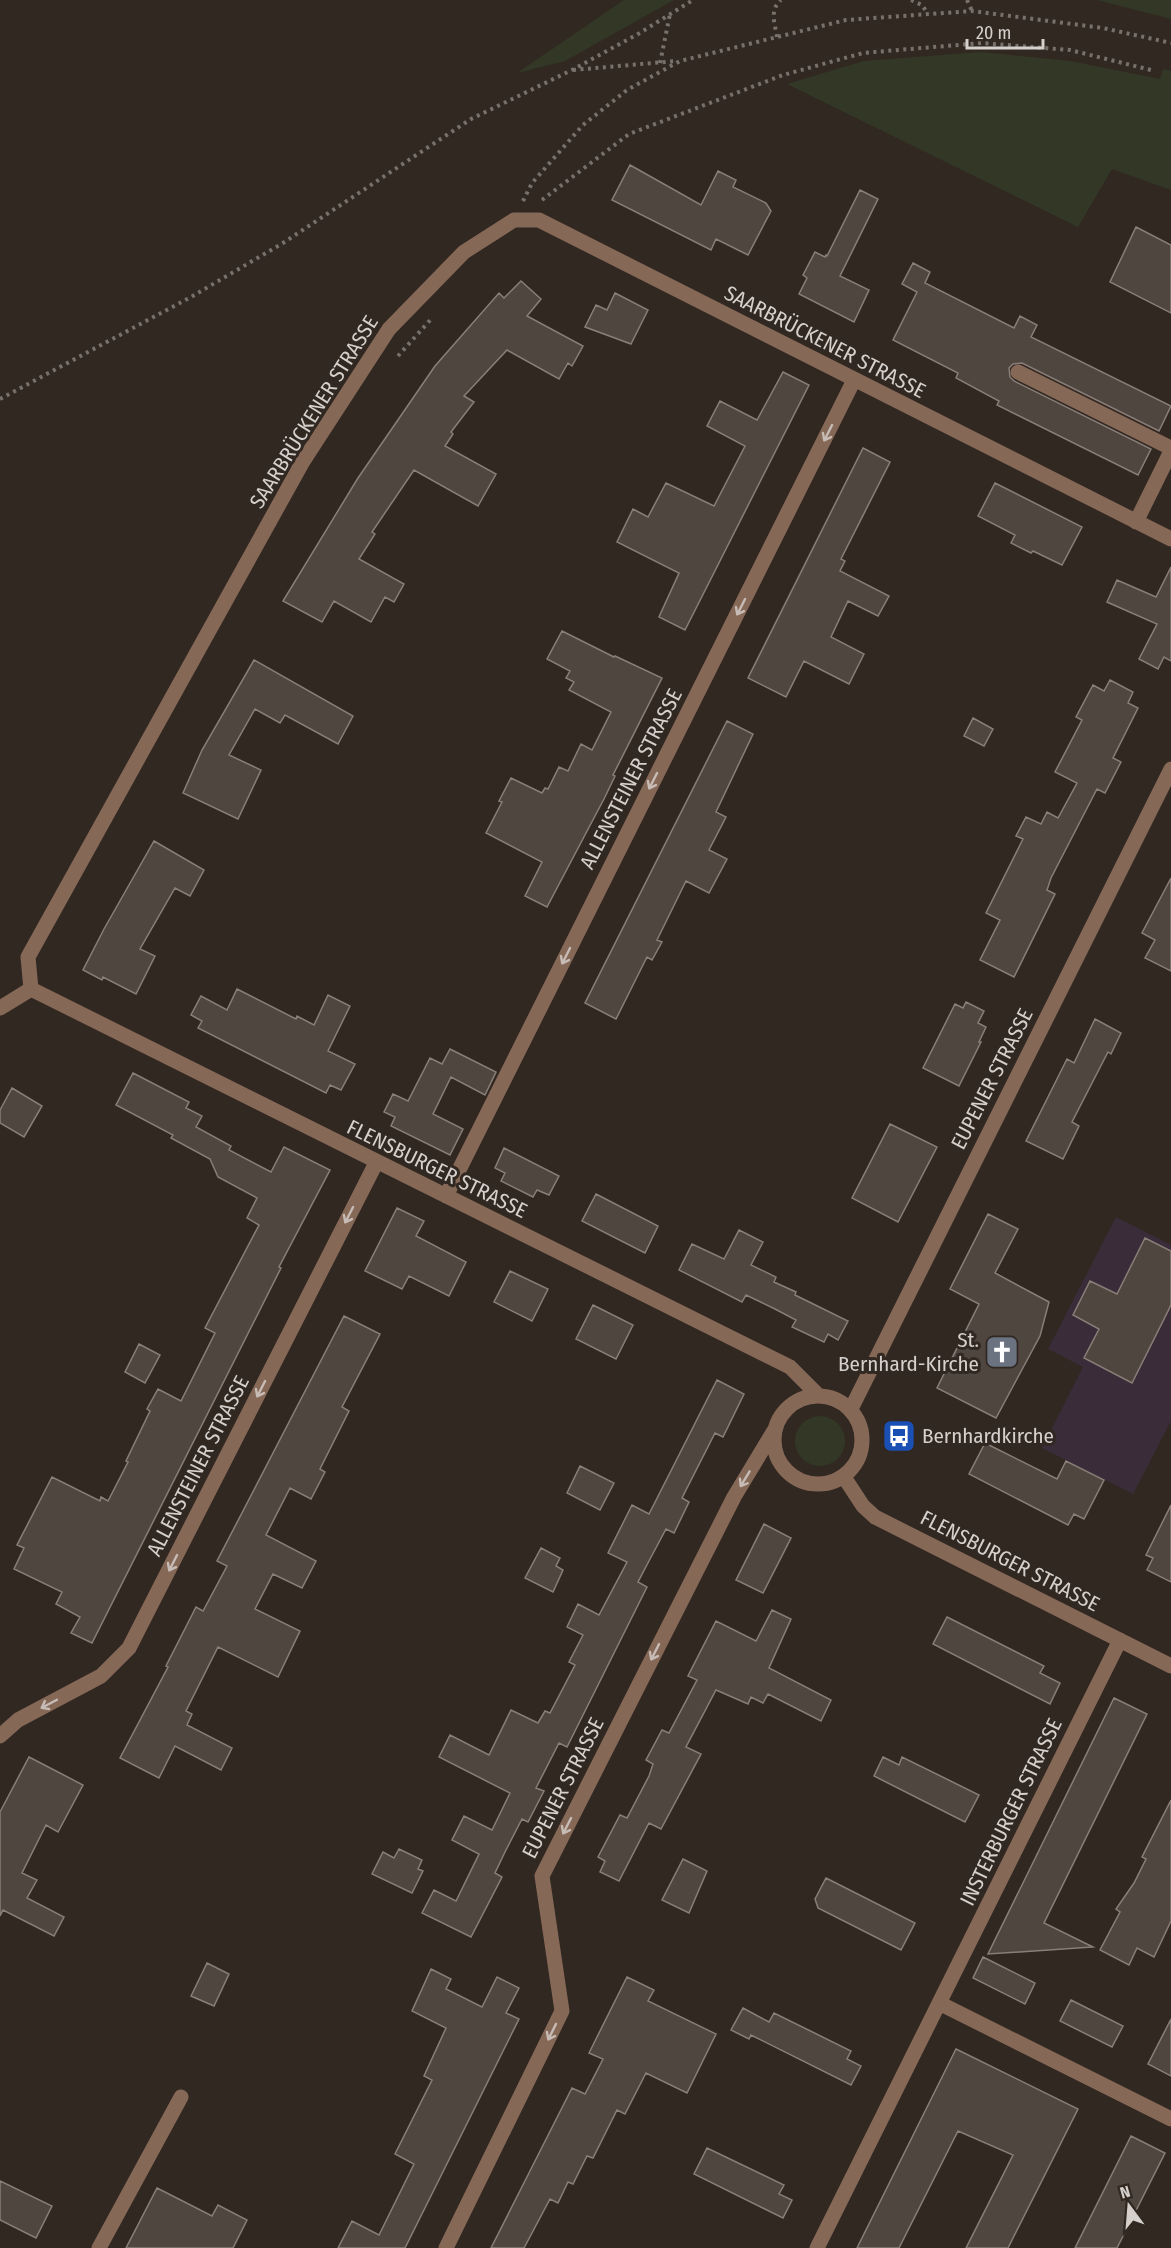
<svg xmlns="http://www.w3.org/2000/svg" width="1171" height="2248" font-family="'Fira Sans Condensed',sans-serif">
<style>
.education{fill:#3b2c39}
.green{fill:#323825}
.building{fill:#504640;stroke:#8a7f78;stroke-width:1.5}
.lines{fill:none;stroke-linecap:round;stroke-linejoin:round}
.path{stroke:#78716b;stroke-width:4;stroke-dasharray:3 4.5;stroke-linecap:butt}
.minor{stroke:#866857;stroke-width:15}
.oneway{stroke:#c6bbb5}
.labels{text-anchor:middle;stroke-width:6;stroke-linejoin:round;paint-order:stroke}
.street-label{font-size:21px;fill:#d6d0cc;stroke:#312822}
.poi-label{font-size:21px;fill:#d6d0cc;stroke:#312822;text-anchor:end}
</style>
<rect width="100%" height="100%" fill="#312822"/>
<path class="education" d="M1116,1217L1171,1245V1421L1133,1494L1042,1448L1083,1367L1048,1349Z"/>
<path class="green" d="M624,0H674L565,61L517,73Z
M1097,0H1171V19Z
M981,52L1070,61L1160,79L1163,69L1171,71V190L1112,169L1078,227L787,84L864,61Z
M795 1441a25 25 0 1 1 50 0a25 25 0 1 1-50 0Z"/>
<path class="building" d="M630,165L701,205L718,171L736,180L733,187L766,203L771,211L748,255L716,239L711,250L612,200Z
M860,190L878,199L840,276L869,290L854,322L799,294L807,278L803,275L815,252L825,257L826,255L827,256Z
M1136,227L1171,245V313L1110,282Z
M913,263L930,272L925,283L1014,328L1020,316L1037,325L1031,337L1171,406L1159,431L1022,363L1013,364L1009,368L1010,377L1014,381L1151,449L1138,475L997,405L999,401L956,378L958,373L893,340L917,292L902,284Z
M521,281L541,299L527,316L583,346L572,366L568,363L559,379L507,350L464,396L474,402L451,432L453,434L445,446L496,474L478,506L414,470L372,532L375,534L359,559L404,584L394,602L385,597L371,622L334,601L322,622L283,601L358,478L435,366L499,293L504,298Z
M615,293L648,310L631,344L585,327L596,305L607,310Z
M783,372L809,385L685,630L659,617L679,573L617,542L633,509L648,517L666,483L714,506L745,446L707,426L720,401L757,420Z
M863,448L890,462L841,559L845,561L840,571L889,596L878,616L848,601L831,637L864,654L849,684L804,661L786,697L748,678Z
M995,483L1082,527L1062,565L1033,551L1031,553L1011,543L1015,535L978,516Z
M1171,567V661L1164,657L1158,669L1139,659L1157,624L1107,602L1117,580L1156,597Z
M562,631L614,657L615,656L662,678L613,775L615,776L605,797L547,907L525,896L542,862L486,833L502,802L499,801L511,778L542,793L545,788L548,789L559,767L568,771L581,744L592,750L611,712L569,690L574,682L566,678L570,671L547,659Z
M254,660L353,716L338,744L285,715L280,723L255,709L229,755L261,770L238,819L183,793L202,750Z
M1110,680L1133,692L1128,703L1138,708L1113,758L1121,762L1105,793L1097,789L1051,878L1047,890L1055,894L1014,977L980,960L1000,920L986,913L1023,839L1016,836L1026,817L1041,824L1047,812L1058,818L1077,783L1055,772L1082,720L1076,717L1093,685L1104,691Z
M973,718L993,729L984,746L964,736Z
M727,721L753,734L716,812L726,817L709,850L727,859L709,893L686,881L657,940L662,942L652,960L647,957L616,1019L585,1003Z
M154,841L204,870L190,896L175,888L140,949L155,956L136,994L103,977L102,980L83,970L104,929Z
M1171,878V971L1145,958L1155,940L1142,933Z
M237,989L296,1019L297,1016L314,1025L328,995L350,1006L328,1051L355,1064L341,1090L330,1085L326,1093L198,1028L202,1021L191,1015L201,996L227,1010Z
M966,1002L984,1011L978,1023L986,1027L979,1042H981L959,1086L923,1068L955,1004L963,1008Z
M1095,1019L1121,1033L1111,1054L1108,1052L1072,1122L1079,1126L1063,1159L1026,1141L1067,1059L1074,1063Z
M450,1049L496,1072L485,1095L451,1077L433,1114L463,1129L450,1155L391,1126L395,1117L384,1112L393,1094L408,1101L430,1058L442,1064Z
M133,1073L189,1102L186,1108L202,1116L196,1127L231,1146L229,1150L271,1172L284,1147L330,1170L279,1267L281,1268L92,1643L71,1633L80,1617L56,1604L62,1592L14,1569L24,1548L17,1545L52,1477L100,1501L101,1497L108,1501L128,1462L126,1461L150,1411L147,1409L158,1389L181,1401L215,1333L205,1328L259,1225L247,1218L257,1198L218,1177L210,1159L171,1138L173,1135L116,1105Z
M12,1088L42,1106L24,1137L0,1123V1110Z
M890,1124L937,1147L898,1222L852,1198Z
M504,1148L559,1176L549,1195L537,1190L533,1197L501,1181L505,1173L495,1168Z
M596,1194L658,1226L645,1253L582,1221Z
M397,1208L424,1221L416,1236L466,1262L449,1296L409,1276L402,1289L365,1271Z
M988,1214L1018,1229L995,1273L1049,1302L1040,1336L996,1418L937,1388L979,1304L950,1289Z
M739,1230L763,1242L751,1265L776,1277L774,1282L796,1292L795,1295L848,1321L838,1340L828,1334L824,1342L792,1327L796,1320L775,1309L746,1295L742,1302L679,1270L692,1244L724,1259Z
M1145,1238L1171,1251V1305L1132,1383L1084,1358L1099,1329L1073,1315L1090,1281L1117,1294Z
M510,1271L548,1289L532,1321L494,1302Z
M593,1305L633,1325L616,1359L576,1339Z
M344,1316L380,1334L342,1407L349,1411L320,1469L325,1472L311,1499L290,1488L266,1535L316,1561L302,1588L273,1574L255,1609L300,1631L278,1677L218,1647L186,1711L192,1714L187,1725L232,1748L221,1770L175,1746L159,1778L120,1758L168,1667L166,1666L196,1607L203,1611L227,1566L217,1561Z
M139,1344L160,1355L145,1383L125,1372Z
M717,1380L744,1394L723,1437L715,1433L682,1498L689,1502L674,1533L666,1529L649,1561L638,1582L647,1587L567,1747L559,1743L536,1788L544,1791L528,1822L522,1819L505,1852L495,1873L502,1877L471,1937L422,1913L434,1890L456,1901L479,1854L452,1840L464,1816L492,1830L510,1793L439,1757L450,1735L489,1755L511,1710L538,1723L545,1711L550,1713L575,1665L569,1662L583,1635L567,1627L578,1604L599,1615L627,1562L608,1553L632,1505L649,1514Z
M985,1443L1057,1479L1066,1461L1104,1480L1084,1519L1074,1514L1068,1525L969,1474Z
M580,1466L614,1483L600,1510L567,1493Z
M1171,1505V1582L1147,1570L1153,1558L1146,1555Z
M764,1524L791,1538L763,1593L736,1580Z
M541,1548L560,1558L556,1566L563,1570L553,1592L525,1578Z
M772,1610L791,1619L769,1668L831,1700L821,1721L768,1694L763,1703L751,1697L748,1704L716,1690L686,1747L701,1754L661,1829L649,1823L619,1881L600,1872L605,1861L598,1857L620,1815L627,1818L649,1776L653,1764L646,1760L662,1730L669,1733L697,1680L688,1676L716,1621L756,1641Z
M947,1617L1044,1666L1040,1673L1060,1683L1050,1704L933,1644Z
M1114,1698L1147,1714L1044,1923L1093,1947L988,1954Z
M29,1757L83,1785L58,1832L46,1825L22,1873L37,1880L27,1898L64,1917L54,1936L3,1910L0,1916V1812Z
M883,1757L899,1765L902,1757L979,1795L965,1822L874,1776Z
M1171,1800V1921L1154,1957L1137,1948L1129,1965L1100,1950L1120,1912L1116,1909L1134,1883L1146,1859L1142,1857Z
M399,1849L422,1860L418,1869L423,1871L412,1893L372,1874L383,1852L394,1858Z
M683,1859L707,1871L689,1913L662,1900Z
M826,1878L915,1923L901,1950L818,1908L815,1899Z
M983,1957L1035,1983L1025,2004L973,1978Z
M207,1963L229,1974L214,2006L191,1996Z
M431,1969L451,1979L446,1989L482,2007L497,1977L519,1988L506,2013L519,2019L405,2248H338L352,2221L379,2235L414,2164L395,2154L432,2080L424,2076L446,2028L412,2011Z
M627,1977L654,1990L648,2001L716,2034L687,2093L646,2073L625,2114L617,2110L593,2158L587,2156L573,2184L568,2182L558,2203L550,2199L524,2248H491L572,2088L585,2094L603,2059L589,2053Z
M1071,2000L1123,2026L1112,2047L1060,2021Z
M743,2008L769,2022L774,2013L851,2051L847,2059L861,2066L851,2085L751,2035L749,2039L731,2030Z
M1171,2019V2076L1148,2064Z
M956,2049L1078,2109L1008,2248H966L1013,2155L958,2131L899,2248H857Z
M1131,2136L1165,2153L1117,2248H1075Z
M707,2148L784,2185L779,2194L792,2200L783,2218L694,2174Z
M0,2181L52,2206L36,2238L0,2220Z
M157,2188L212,2216L218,2205L247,2220L233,2248H126Z"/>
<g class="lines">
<path class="path" d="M911,0L922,5L928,14
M967,0L972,11
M777,37C775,24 769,10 781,0
M660,63L670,14
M573,70L676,61
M542,200L629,134L783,75L863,53L981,43L1070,50L1155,71
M523,201L532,183L583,125L627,90L680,61L846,20L972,11L1103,28L1171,43
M398,356L433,317
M0,399L191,297L283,243L471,119L572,70L638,34L693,0"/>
<path class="minor" d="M1018,372L1171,448
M1136,522L1171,451
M31,989L28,957L302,463L389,329L464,252L514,220H539L1171,539
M31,989L790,1367L818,1395
M0,1008L31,989
M446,1196L854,380
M774 1440a44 44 0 1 1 88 0a44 44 0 1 1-88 0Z
M851,1409L1171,769
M844,1477L863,1506L875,1517L1171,1666
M0,1736L18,1720L101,1676L129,1648L376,1163
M939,2003L1171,2119
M99,2248L181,2097
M446,2248L562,2011L542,1876L734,1497L775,1429
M817,2248L1120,1640"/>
</g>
<defs><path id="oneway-shaft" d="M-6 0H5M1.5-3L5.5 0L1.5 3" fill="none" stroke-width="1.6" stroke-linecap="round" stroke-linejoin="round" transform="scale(1.5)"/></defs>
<g class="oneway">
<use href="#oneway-shaft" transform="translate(828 433) rotate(117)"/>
<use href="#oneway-shaft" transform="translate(741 607) rotate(117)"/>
<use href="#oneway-shaft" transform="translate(653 781) rotate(117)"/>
<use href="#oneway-shaft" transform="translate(566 956) rotate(117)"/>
<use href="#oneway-shaft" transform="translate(349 1215) rotate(117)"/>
<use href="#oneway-shaft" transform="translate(261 1389) rotate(117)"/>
<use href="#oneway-shaft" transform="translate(745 1479) rotate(121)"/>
<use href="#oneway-shaft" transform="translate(173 1563) rotate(117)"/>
<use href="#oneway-shaft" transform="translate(655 1652) rotate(117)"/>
<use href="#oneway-shaft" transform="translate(49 1704) rotate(152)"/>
<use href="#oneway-shaft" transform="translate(567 1826) rotate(117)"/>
<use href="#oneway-shaft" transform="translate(552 2032) rotate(116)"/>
</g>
<defs>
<g id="church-square" transform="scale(1.725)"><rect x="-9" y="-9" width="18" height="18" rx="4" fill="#6b7280" stroke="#312822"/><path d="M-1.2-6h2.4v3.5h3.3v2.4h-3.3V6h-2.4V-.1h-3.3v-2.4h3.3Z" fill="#fff"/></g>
<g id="bus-square" transform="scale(1.725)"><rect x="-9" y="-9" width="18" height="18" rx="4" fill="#1a4fb4" stroke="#312822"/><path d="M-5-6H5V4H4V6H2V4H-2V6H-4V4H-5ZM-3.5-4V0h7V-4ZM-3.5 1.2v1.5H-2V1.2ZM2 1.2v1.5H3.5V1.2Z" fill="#fff"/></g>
</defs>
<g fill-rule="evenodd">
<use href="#church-square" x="1002" y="1352"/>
<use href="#bus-square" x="899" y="1436"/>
</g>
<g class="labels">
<g class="street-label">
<text transform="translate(825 342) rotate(27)" y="7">SAARBRÜCKENER STRASSE</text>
<text transform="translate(314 412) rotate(-58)" y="7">SAARBRÜCKENER STRASSE</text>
<text transform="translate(631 779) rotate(-63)" y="7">ALLENSTEINER STRASSE</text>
<text transform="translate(992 1079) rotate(-63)" y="7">EUPENER STRASSE</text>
<text transform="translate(437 1169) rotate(26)" y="7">FLENSBURGER STRASSE</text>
<text transform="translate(198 1466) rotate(-63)" y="7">ALLENSTEINER STRASSE</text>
<text transform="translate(1010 1561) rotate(27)" y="7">FLENSBURGER STRASSE</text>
<text transform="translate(563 1788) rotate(-63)" y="7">EUPENER STRASSE</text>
<text transform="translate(1011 1812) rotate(-64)" y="7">INSTERBURGER STRASSE</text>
</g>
<g class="poi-label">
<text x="979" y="1347">St.<tspan x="979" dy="24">Bernhard-Kirche</tspan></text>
<text x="922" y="1443" text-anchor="start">Bernhardkirche</text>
</g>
</g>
<g transform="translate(1129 2206) rotate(344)" stroke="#312822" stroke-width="4.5" paint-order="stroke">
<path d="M0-4.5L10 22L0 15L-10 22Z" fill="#d6d0cc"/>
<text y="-9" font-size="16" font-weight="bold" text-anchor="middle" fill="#d6d0cc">N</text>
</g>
<path d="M967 39v9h76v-9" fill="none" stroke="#d6d0cc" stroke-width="3"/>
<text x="976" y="39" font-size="18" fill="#d6d0cc" stroke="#312822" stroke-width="4.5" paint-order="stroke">20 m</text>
</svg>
